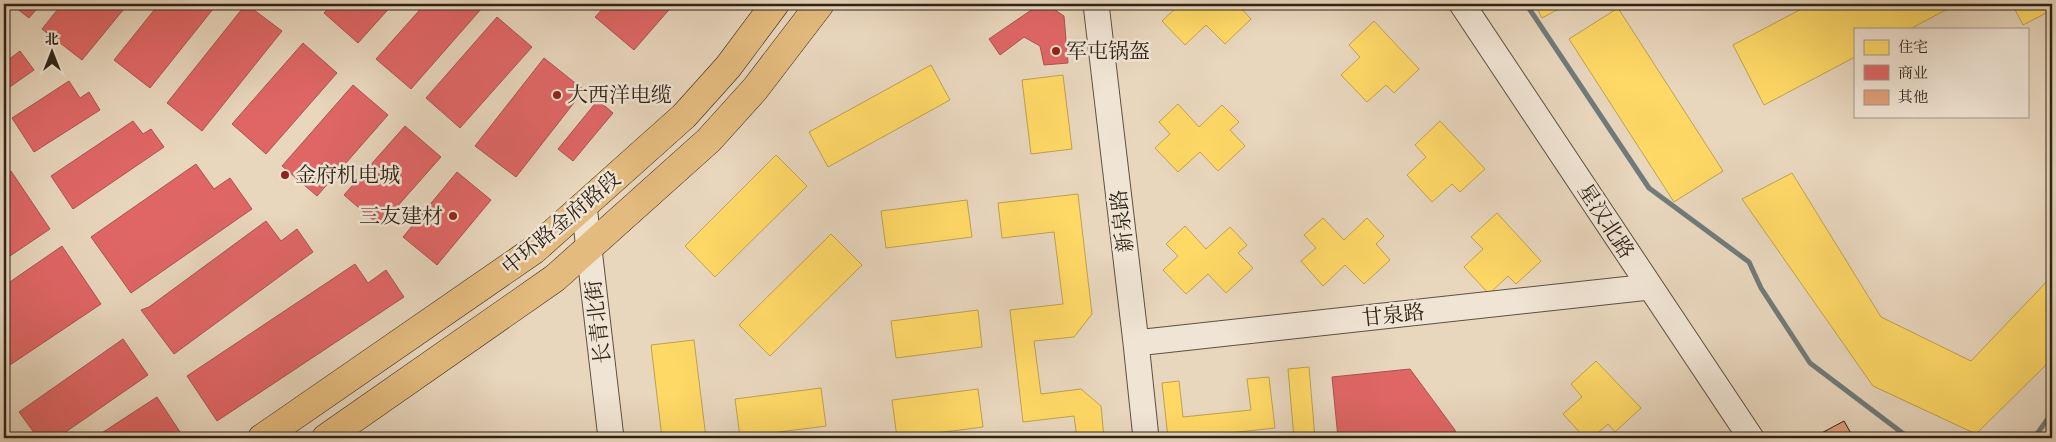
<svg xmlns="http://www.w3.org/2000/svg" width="2056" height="442" font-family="'IM FELL Double Pica','Noto Serif SC',serif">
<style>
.homes{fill:#ffd966;stroke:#c0a24e}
.shops{fill:#e06666;stroke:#ab524e}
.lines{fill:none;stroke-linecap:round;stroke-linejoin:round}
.stream{stroke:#707b7a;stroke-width:5}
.building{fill:#e19f7a;stroke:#2e2317}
.minor-casing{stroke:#5c5040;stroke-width:27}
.major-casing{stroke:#2e2317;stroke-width:29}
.minor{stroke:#f0e4d4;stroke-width:25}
.major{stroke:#e4bb7e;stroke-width:28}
.poi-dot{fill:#8f2418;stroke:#f0e4d4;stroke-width:2}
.labels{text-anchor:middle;stroke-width:5;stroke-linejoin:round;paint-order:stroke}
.poi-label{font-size:21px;fill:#2e2317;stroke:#f0e4d4;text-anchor:start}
.street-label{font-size:21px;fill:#2e2317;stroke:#f0e4d4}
</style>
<rect width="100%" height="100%" fill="#e8d6bd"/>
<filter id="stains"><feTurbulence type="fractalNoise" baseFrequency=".004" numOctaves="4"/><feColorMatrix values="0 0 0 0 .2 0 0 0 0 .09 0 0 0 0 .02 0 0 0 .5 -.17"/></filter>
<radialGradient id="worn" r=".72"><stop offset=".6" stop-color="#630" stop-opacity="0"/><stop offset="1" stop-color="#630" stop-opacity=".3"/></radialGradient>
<path class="homes" d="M1173,4H1237L1251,19L1225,44L1206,25L1185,45L1162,21L1177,7Z
M1535,4H1568L1542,18Z
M1811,4H1957L1910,29H1855V57L1764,105L1733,45Z
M2012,4H2052V10L2023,25Z
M1618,8L1723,171L1674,202L1569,39Z
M1374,21L1419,69L1394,93L1386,85L1367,102L1341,75L1360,57L1349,45Z
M931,65L950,100L828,167L809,132Z
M1063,75L1072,149L1031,154L1022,80Z
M1178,104L1199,127L1222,105L1239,122L1230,130L1245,146L1218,171L1200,152L1178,172L1155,148L1170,134L1159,122Z
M1440,121L1485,169L1460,192L1452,184L1432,202L1407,175L1426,157L1415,145Z
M776,155L807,186L715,277L685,246Z
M1792,173L1881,317L1971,361L2052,276V359L1976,434L1873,386L1742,199Z
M1078,194L1092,314L1074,337L1034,341L1041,394L1081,389L1101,406L1104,438H1077L1074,416L1023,422L1010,310L1063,304L1054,232L1002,238L998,203Z
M967,200L972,237L886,248L881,211Z
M1497,213L1541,261L1516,284L1508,276L1489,294L1464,267L1483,249L1471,237Z
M1323,218L1344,240L1367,218L1384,236L1376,244L1390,260L1364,284L1345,265L1323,286L1301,261L1316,248L1304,235Z
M1185,226L1206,249L1230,227L1247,245L1238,253L1253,268L1226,293L1208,274L1186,294L1163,270L1178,256L1166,244Z
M831,234L862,265L770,356L739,325Z
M978,310L982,347L896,358L891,321Z
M694,340L706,438H662L651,345Z
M1596,361L1641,408L1615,432L1608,424L1592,438H1585L1563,414L1582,397L1571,384Z
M1309,367L1315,438H1294L1288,369Z
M1269,377L1275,428L1185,438H1168L1162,383L1179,381L1183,417L1251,410L1247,379Z
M821,388L826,426L740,437L735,399Z
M978,389L983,427L897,438L892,400Z"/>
<path class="shops" d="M11,4H41L29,18Z
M62,4H128L82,60L42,29Z
M159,4H217L150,88L114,60Z
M246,4L282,31L202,131L167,103Z
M332,4H393L358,43L324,13Z
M425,4H476L482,8L411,89L376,59Z
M607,4H674L634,50L595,17Z
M1040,4H1046L1064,16L1068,63L1044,65L1040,46L1024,37L1000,55L989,39Z
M497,17L532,47L460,128L426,98Z
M303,43L337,73L266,154L232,124Z
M20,51L34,70L4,91V63Z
M544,58L584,90L516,177L475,146Z
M69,81L80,98L89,92L100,110L34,152L12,118Z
M353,85L388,115L317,196L282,166Z
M598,100L613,113L573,161L558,149Z
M133,121L143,134L151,129L164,147L73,209L51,176Z
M405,126L441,157L380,226L344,195Z
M196,164L214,189L230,178L252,209L131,293L91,237Z
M11,171L50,229L4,260V176Z
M457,172L491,200L437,265L403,237Z
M266,221L281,241L297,229L313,252L174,354L141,310L149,307Z
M62,246L101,304L4,369V286Z
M355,264L368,283L386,270L404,297L217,421L187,376Z
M123,339L148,375L57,438H38L19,412Z
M1410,369L1455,430L1456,438H1338L1332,377Z
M157,397L184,438H94Z"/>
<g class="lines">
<path class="stream" d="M1526,4L1649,188L1749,262L1761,288L1810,363L1909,438
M2034,438L2052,413"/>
</g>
<path class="building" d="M1844,421L1853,437L1817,438L1816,436Z"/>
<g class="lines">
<g class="minor-casing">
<path id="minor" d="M1096,4L1136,343L1146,438
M1462,4L1751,438
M584,206L611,438
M1136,343L1649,287"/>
</g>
<g class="major-casing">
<path id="major" d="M262,438L534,250L684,116L728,67L775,4
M326,438L555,278L709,140L755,89L820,4"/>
</g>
<use href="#minor" class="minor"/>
<use href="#major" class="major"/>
</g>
<g class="poi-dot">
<circle cx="1056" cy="51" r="5"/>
<circle cx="557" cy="95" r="5"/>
<circle cx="285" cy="175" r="5"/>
<circle cx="453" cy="216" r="5"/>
</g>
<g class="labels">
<g class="poi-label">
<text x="1066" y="58">军屯锅盔</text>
<text x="567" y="102">大西洋电缆</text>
<text x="295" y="182">金府机电城</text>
<text x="443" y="223" text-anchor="end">三友建材</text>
</g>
<g class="street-label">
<text transform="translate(1122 221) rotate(-97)" y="7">新泉路</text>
<text transform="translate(1606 221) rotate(57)" y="7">星汉北路</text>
<text transform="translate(561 223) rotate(-40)" y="7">中环路金府路段</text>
<text transform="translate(1393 315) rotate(-6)" y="7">甘泉路</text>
<text transform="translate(598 322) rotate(-97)" y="7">长青北街</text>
</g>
</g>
<rect width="2056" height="442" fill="none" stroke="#e8d6bd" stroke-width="20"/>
<rect x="5" y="5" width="2046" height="432" fill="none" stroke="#2e2317" stroke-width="2.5"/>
<rect x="10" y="10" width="2036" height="422" fill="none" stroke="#2e2317"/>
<rect x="1854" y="28" width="175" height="90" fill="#f0e4d4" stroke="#a29788"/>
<rect x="1864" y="40" width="25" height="15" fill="#ffd966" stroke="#a29788"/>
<text x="1898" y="52" font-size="15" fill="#2e2317">住宅</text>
<rect x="1864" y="65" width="25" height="15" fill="#e06666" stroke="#a29788"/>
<text x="1898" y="78" font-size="15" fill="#2e2317">商业</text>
<rect x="1864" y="90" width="25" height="15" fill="#e19f7a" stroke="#a29788"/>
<text x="1898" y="102" font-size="15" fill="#2e2317">其他</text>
<g transform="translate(52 52)" stroke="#f0e4d4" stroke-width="4" paint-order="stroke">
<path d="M0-4L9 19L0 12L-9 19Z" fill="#2e2317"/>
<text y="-8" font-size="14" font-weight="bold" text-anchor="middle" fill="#2e2317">北</text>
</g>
<rect width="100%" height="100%" filter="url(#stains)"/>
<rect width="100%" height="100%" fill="url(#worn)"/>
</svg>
